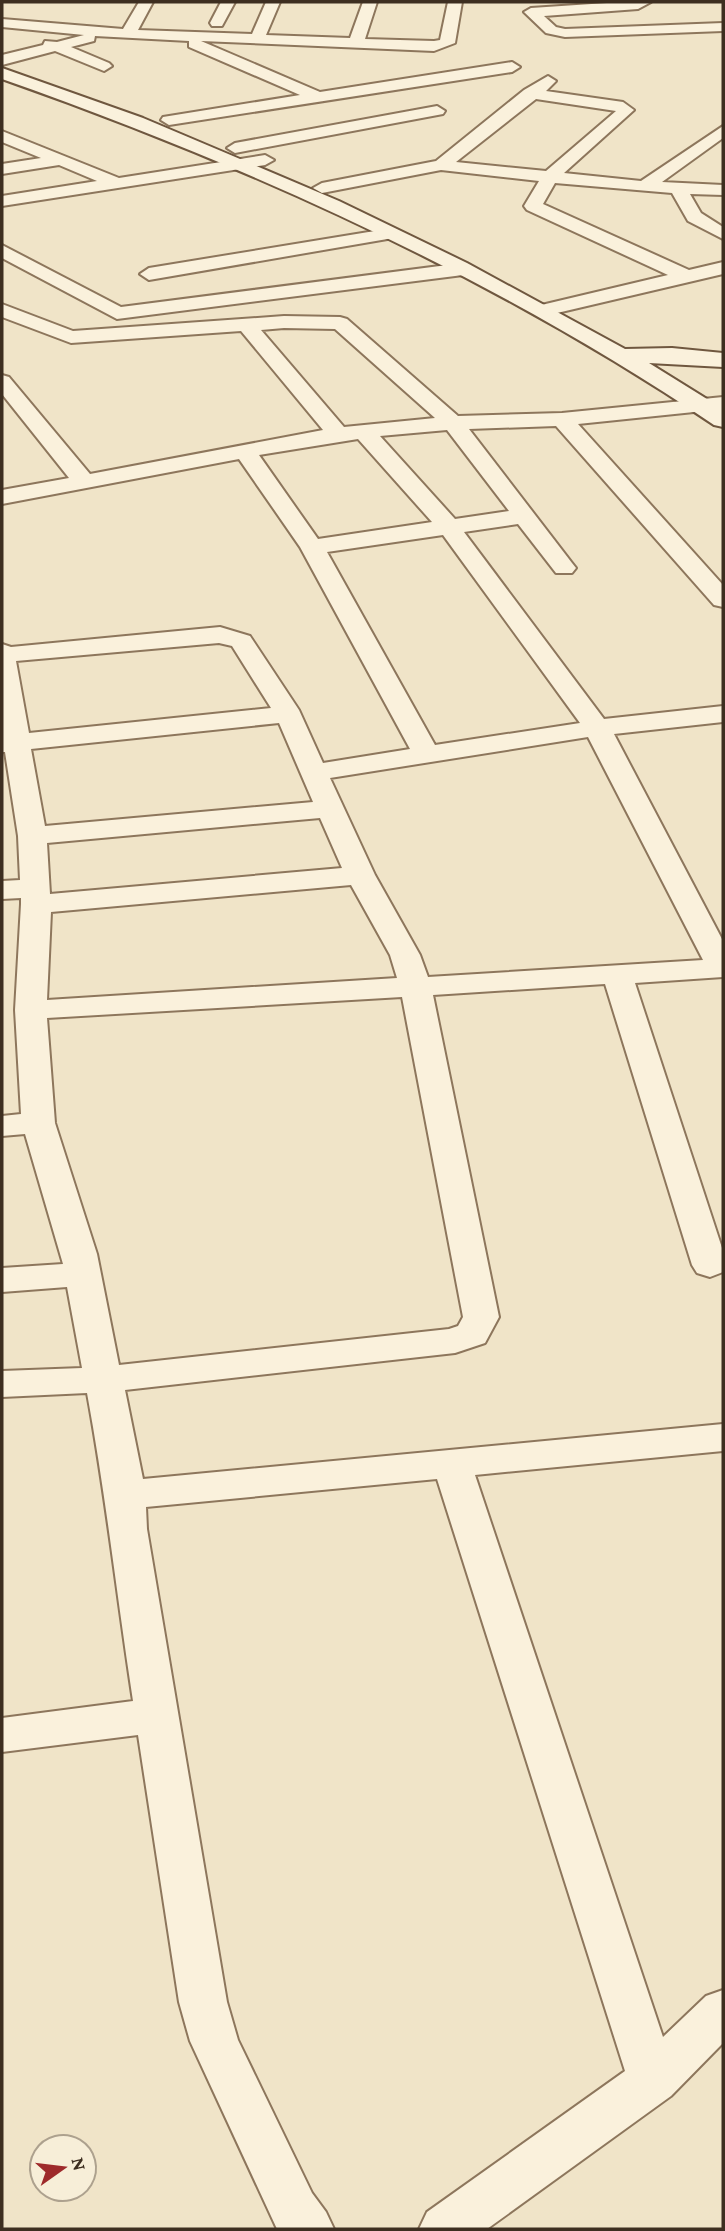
<svg xmlns="http://www.w3.org/2000/svg" width="725" height="2231" font-family="'Crimson Pro',serif">
<style>
.lines{fill:none;stroke-linecap:round;stroke-linejoin:round}
.street-casing{stroke:#8d765c;stroke-width:4}
.secondary-casing{stroke:#6f573f;stroke-width:4}
.street{fill:#faf1dc;fill-rule:evenodd}
.secondary{fill:#faf1dc;fill-rule:evenodd}
</style>
<rect width="100%" height="100%" fill="#f0e4c8"/>
<g class="lines">
<g class="street-casing">
<path id="street" d="M139,2H153L138,30L252,34L266,2H280L266,35L350,38L363,2H377L365,39L434,41L440,40L448,2H462L455,43L434,51L201,41L320,92L512,62L520,67L512,72L169,125L161,120L163,117L300,95L189,47V41L95,36L94,41L71,47L109,63L112,66L104,71L55,51L2,65V55L43,45L45,41L57,42L84,35L2,27V19L123,29Z
M221,2H235L222,26H212L210,23Z
M622,2H651L638,9L544,16L556,27L565,29L723,23V31L565,37L546,33L524,12L531,8Z
M548,76L556,81L546,91L623,102L634,110L564,173L641,181L723,126V138L662,182L723,185V195L690,194L701,213L723,227V239L688,221L672,193L555,183L543,204L689,270L723,262V274L540,317L530,311L533,307L668,275L527,210L524,206L539,181L441,170L322,193L313,188L322,183L436,161L524,90ZM536,99L616,111L546,171L456,162Z
M437,106L445,111L443,114L235,153L227,148L235,143Z
M2,131L119,178L265,155L274,160L265,165L2,206V196L97,181L59,165L2,174V164L41,158L2,142Z
M393,228L402,233L399,237L149,280L140,274L149,268Z
M2,245L121,307L463,263L472,269L463,275L117,319L2,258Z
M2,304L73,331L284,316L340,317L347,319L458,416L562,413L723,397V409L578,424L723,585V607L714,605L556,426L469,429L572,563L576,568L572,573H556L518,524L464,532L604,719L723,706V722L614,734L723,941V977L635,983L723,1251V1272L710,1277L697,1273L692,1265L605,984L433,995L499,1317L485,1343L455,1353L125,1390L143,1479L723,1424V1451L475,1475L663,2037L706,1996L723,1990V2043L671,2096L487,2229H419L427,2212L625,2071L437,1479L146,1507L147,1529L227,2002L238,2040L312,2193L326,2212L334,2229H277L190,2041L179,2002L138,1735L2,1752V1718L133,1701C117,1598 106,1495 87,1393L2,1397V1371L82,1368L67,1287L2,1292V1268L63,1264L25,1134L2,1136V1116L21,1114L15,1010L21,904V898L2,899V881L20,880L18,836L5,752H2V644L11,647L220,627L250,636L299,710L323,763L410,749L300,547L239,459L2,504V490L69,478L2,394V375L9,377L90,474L323,430L241,331L71,343L2,317ZM284,328L335,329L435,418L344,427L261,330ZM447,430L509,511L455,519L380,436ZM358,439L432,522L318,539L259,455ZM443,535L580,723L435,745L327,552ZM219,643L232,646L271,708L29,733L16,661ZM279,723L313,802L45,826L31,749ZM588,737L703,960L428,977L420,955L375,875L330,778ZM320,818L342,868L50,894L47,843ZM351,885L390,955L397,978L47,1000L51,912ZM402,997L463,1317L458,1326L449,1329L119,1365L97,1254L55,1123L47,1018Z"/>
</g>
<g class="secondary-casing">
<path id="secondary" d="M2,68L143,118L339,201L467,263L625,349L672,348L723,353V367L649,363L723,409V427L714,425C496,278 250,166 2,79Z"/>
</g>
<use href="#street" class="street"/>
<use href="#secondary" class="secondary"/>
</g>
<rect width="725" height="2231" fill="none" stroke="#3d2e20" stroke-width="7"/>
<g transform="translate(63 2168) rotate(76)"><circle r="33" fill="#f7eed8" stroke="#ada18e" stroke-width="2"/>
<path d="M0-5L12 26L0 18L-12 26Z" fill="#9e2a2b"/>
<text y="-10" font-size="19" font-weight="bold" text-anchor="middle" fill="#3d2e20">N</text>
</g>
</svg>
